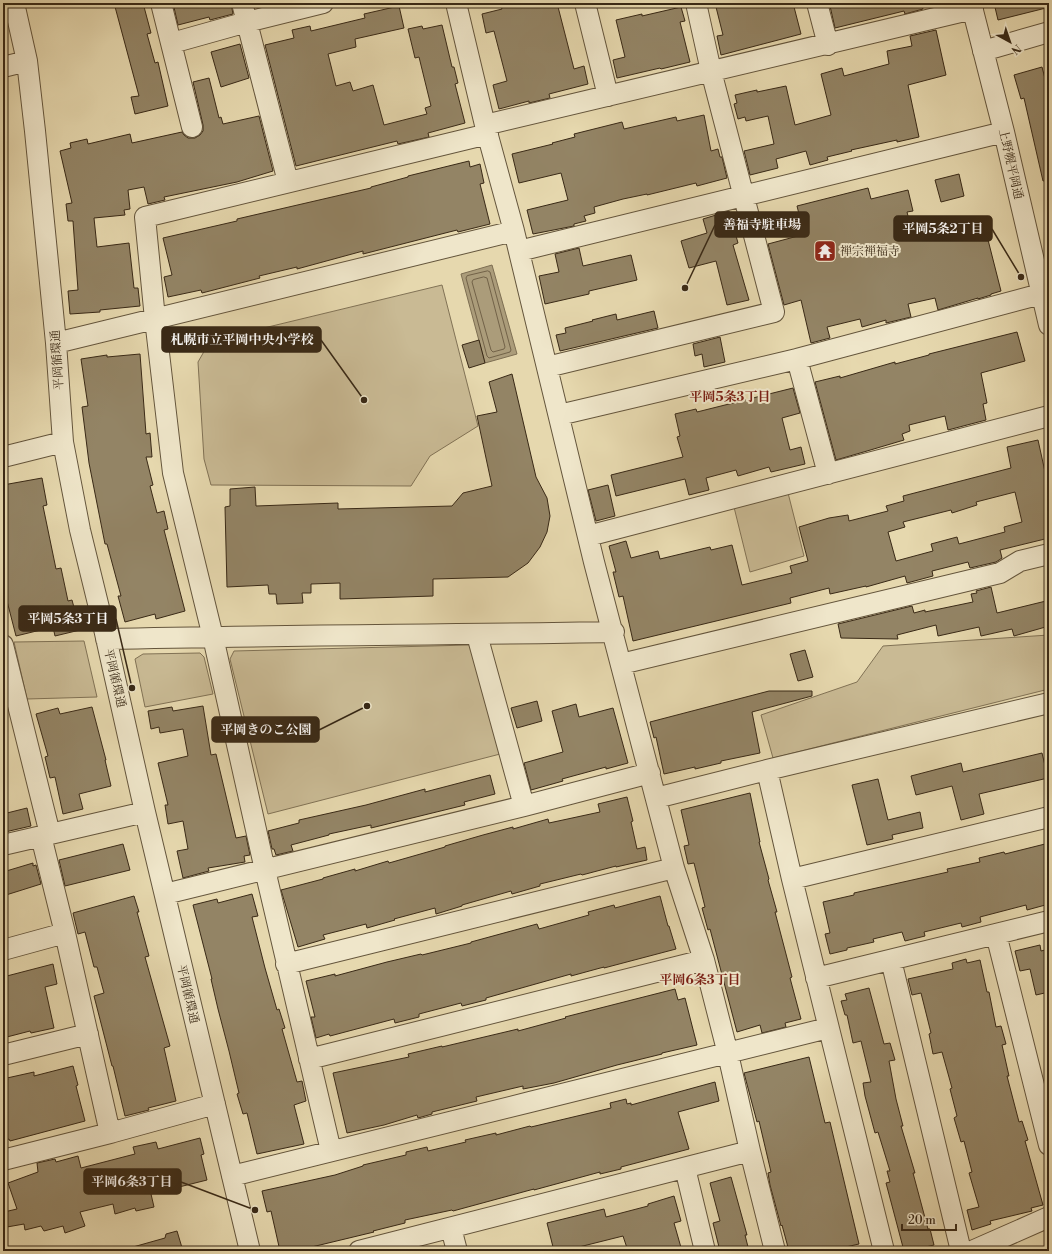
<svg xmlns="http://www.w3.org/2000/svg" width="1052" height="1254" font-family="'Libre Bodoni','Noto Serif JP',serif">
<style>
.green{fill:#c9ba94;stroke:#817255}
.water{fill:#ab9c7a;stroke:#7d6e52}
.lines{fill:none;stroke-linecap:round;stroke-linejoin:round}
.shore{stroke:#726248;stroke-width:1}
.building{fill:#938465;stroke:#392916;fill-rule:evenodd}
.minor-casing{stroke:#64553c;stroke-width:22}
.minor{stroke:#efe6ca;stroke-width:20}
.labels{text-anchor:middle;stroke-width:4;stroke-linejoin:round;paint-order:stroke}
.street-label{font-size:12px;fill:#392916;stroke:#efe6ca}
.poi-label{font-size:12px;fill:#392916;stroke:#efe6ca;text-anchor:start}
.neighbourhood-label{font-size:13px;font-weight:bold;fill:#7a1f14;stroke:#efe6ca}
.leader{fill:none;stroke:#392916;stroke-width:1.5}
.callout-dot{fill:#392916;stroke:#efe6ca;stroke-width:1.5}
.callout{fill:#392916;stroke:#392916;stroke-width:1.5}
.callout-label{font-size:13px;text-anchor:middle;font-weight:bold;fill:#fff}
</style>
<rect width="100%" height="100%" fill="#e6d8ae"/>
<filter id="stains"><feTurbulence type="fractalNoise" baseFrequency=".005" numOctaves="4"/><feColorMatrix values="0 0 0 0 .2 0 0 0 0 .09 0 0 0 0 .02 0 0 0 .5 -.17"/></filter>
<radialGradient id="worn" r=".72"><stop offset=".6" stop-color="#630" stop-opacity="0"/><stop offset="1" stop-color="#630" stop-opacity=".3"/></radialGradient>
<path class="green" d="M442,285L478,426L430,456L411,486L211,485L204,459L198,362L210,341Z
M786,485L804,556L750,572L732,499Z
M1049,635V689L773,758L761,715L857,682L883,646Z
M84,641L97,697L27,699L14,642Z
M470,645L504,753L268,814L230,659L234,651Z
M200,653L204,657L213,694L145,707L135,659L143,654Z"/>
<path class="water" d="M492,265L517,354L485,363L461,274Z"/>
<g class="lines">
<path class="shore" d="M488,271L490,272L511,350L510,352L489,358L487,356L466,278L467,276Z
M484,277L487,278L505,347L504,349L493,352L491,350L472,282L473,280Z"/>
</g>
<path class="building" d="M114,3H143L151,33L147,34L155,63L158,62L168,106L135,114L131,97L139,96Z
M173,3H231L233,14L210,20L209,17L178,25Z
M513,3H557L574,69L584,66L588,84L549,94L550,98L529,103V101L499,109L493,85L507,81L494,31L486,33L482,14L502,9L501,6Z
M715,3H793L801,34L721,55L717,36L723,35Z
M841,3H921L923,9L905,14L904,11L835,28L830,6Z
M994,3H1045L1046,8L998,20Z
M399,6L404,28L355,39L356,47L328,54L336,86L350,82L353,91L373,85L384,125L427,114L425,108L431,106L419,57L415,58L408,29L422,26L423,29L442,25L452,67H454L458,83L455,84L465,123L428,133L429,137L398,144L397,141L296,166L265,45L294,38L292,30L310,26L311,31L365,18L364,14Z
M681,7L685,21L680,22L690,62L661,69L660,68L617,78L613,60L625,57L616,20L642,14V16Z
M936,30L946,75L908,85L919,137L897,142V140L851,150L852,151L827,157L828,160L810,165L806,151L776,159L778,168L750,175L744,151L774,144L768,116L746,121L745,117L738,119L734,104L737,103L735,95L757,90V92L786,86L795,125L831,115L821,74L842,68L844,76L889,64L887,51L912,46L910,36Z
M240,44L249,78L221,87L211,52Z
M1042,67L1049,94V180L1043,181L1024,98L1021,99L1014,75Z
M209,78L219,118L221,117L223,124L259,116L273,171L237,182L164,197L165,200L148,204L144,187L128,190L130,209L124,210L125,215L94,218L97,247L129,243L134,288H138L140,306L100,310V312L70,314L68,291L78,290L73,221H68L66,204L72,203L60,151L71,148L70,143L87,139L88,144L130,134L132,143L182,132L184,135L188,138H195L200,135L203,131V125L193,82Z
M704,115L711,151L718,149L720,157H722L727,178L697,186L696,183L647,195V194L623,199L594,207L595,213L584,216L586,221L574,224V226L533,234L527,210L568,200L561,173L519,183L512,154L553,144L552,143L575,137L574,134L622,122L624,129L676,117L677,121Z
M469,161L470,167L480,164L484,183L480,184L490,224L458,232L457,230L363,254V251L297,269V267L259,276L260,278L202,293L201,290L168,297L164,277L172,275L163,238L237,221V219L371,188V187L408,177V176Z
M959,174L964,196L941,202L935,180Z
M868,188L871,199L908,190L913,211L907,212L914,240L946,232V235L984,224L1001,291L991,294V295L978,299V298L938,310L935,298L908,304L911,317L886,323V320L862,327L860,319L827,327L830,338L811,343L801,300L784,305L768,244L798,236L795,224L801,222L797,206Z
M729,211L738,243L733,245L749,300L727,305L716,261L689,268L681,241L707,233L703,219Z
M579,248L583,266L631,255L637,280L589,291V294L545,304L539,276L559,272L555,254Z
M654,311L658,328L560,351L556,335L566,333L565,328L593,321L592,320L616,314L617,320Z
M1017,332L1025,361L981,373L987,403L983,404L986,420L948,430L945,416L909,425L910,431L902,434L904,440L867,451L836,460L815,382L840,376V378L895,362V364L929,355V354Z
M720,337L725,362L704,367L702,354L695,356L693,344Z
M479,340L485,363L469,368L462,345Z
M140,354L146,434L150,433L152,457H146L153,485L150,486L157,513L164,511L168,529L164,530L185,611L156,619L155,614L125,622L118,596H121L107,544H105L89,463L82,407L88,406L81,359L107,355V357Z
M512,374L536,477L547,498L550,516L547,532L540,547L528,563L508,577L433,579V596L340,599V583L311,584V593H302L303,603L277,604L276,594H269L268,585L227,587L225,507L230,506V489L255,487L256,506L338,503V509L452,506L463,493L492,486L477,416L497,412L489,382Z
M793,388L800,413L782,418L790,450L801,447L805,464L771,472L769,467L738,476L736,470L706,478L709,490L689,495L685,479L616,496L611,475L683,457L677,437L680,436L675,414L696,409L697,412Z
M1038,440L1049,490V538L1000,550L1002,558L996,562L970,568L968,562L932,571L933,576L907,583L905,576L866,587V586L830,594L829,588L790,598L791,603L633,641L623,596L619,597L613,572H616L609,546L626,541L631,558L658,551L660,559L710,547L711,550L732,545L742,585L792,573L790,566L808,561L799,527L829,518L848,515L849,521L888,511L886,506L904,501L903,496L1011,468L1007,447ZM1015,492L1022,522L1004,527L1005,532L959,544L957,537L931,544L933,551L896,561L888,532L905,527L903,522L951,510L952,513L977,505L976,502Z
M42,478L47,505L43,506L56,569L61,568L68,601L72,600L80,630L55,636L53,627L16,636L7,601L3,602V485Z
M608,485L615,516L596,521L588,490Z
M991,587L997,613L1046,601L1049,613V626L1014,636L1012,629L981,636L979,627L938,636L936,625L897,635L898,639L841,638L838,624L912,606L914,613L925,610V612L973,602L971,594L977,593L976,591Z
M805,650L813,677L798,681L790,654Z
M769,691H812V696L752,712L760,753L721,761V763L695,769V767L664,774L656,737L654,738L650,722Z
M537,701L542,721L517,728L511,708Z
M576,704L579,717L613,708L628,763L606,769V767L562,779L563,781L531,790L524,763L563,752L552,711Z
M203,706L211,755L216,754L236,838L246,836L250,855L244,856L245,862L208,868L209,871L183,878L177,851L188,849L183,821L168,824L165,805H168L158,763L188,756L183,729L160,733L159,727L151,729L148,711L172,707L173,711Z
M92,707L106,760H105L111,786L79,794L83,809L63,814L55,777L50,778L45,757L48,756L36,714L58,708L60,714Z
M1042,753L1048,778L979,794L984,814L961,820L952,786L916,795L911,776L961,763L963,772Z
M490,775L495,794L464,802L465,805L371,828V825L329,834V835L291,845L293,851L276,855L274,849H272L268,831L299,823V820L366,805L425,789V792Z
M878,779L888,820L920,812L923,828L892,835L893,839L867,845L852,785Z
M750,793L760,842H759L769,879L768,880L777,912H775L792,977L790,978L801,1019L785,1023L786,1027L762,1033L760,1025L737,1032L710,929L708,930L702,908L705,907L694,863L688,864L684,846L689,845L681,810Z
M627,797L633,821L631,822L637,849L645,847L647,860L616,867V866L582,875L581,874L540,884V886L512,894L511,891L462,905V906L436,914L435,908L394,919L395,920L367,928L366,924L323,935L325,939L298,947L281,890L323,879V878L355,869V871L388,861L389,863L445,847V846L483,835L513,827V829L548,819L549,823L600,812L598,804Z
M27,808L31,826L5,832L3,824V814Z
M1049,843V904L1027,910L1026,905L980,917L981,922L962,927L961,923L924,932L925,936L905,941L902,932L873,939L874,942L847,948V950L830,954L825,934L830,933L823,902L854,895V893L948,872L947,869L980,862L979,858L1004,852L1005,854Z
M123,844L130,870L65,886L59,860Z
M33,863V866L36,865L41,884L6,895L3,884V872Z
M252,894L258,916L252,917L265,968L277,1010L279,1009L285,1028L282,1029L297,1082L302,1081L306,1101L294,1105L304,1144L257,1154L247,1113L243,1114L237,1094L239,1093L229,1051L218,1009L211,979H212L193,905L217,899L218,903Z
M134,896L139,912H137L149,956L145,957L170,1046L164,1048L176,1101L148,1108L149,1110L125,1116L113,1066H112L94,996L104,993L97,967H94L85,932L78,934L73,913Z
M660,896L668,926H669L676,949L604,968V967L571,976V974L486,998V1000L462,1006L461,1003L419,1014V1017L395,1023L394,1019L330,1036L329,1034L316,1038L311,1017H315L306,981L335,974V976L387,962L421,954L422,955L471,943V942L537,924L539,929L589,915L588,912L614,905L615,908Z
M1040,945L1041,951L1049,949V992L1036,995L1030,969L1020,971L1015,951Z
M966,959L967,963L980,960L987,992H989L996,1027L1001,1026L1006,1044L1002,1045L1009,1076H1007L1019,1122L1022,1121L1028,1140L1025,1141L1043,1205L1031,1208L1032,1211L990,1221L991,1224L972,1230L967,1210L979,1207L969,1173L972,1172L964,1141L961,1142L954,1118L957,1116L950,1089L952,1088L942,1052L933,1054L929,1034L931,1033L921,993L912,995L908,979L953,969L952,963Z
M53,964L57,984L45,987L54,1028L31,1033L30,1031L3,1038V977Z
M869,988L884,1044L890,1043L895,1060L889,1061L896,1099L903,1126H901L915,1173H913L928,1229H930L934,1245L909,1251H904L886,1183L890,1182L887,1171H890L878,1132L875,1133L865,1096L863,1083L871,1082L861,1041L853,1043L847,1015H845L841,1001L847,1000L845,994Z
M675,989L678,1000L685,998L697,1045L662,1053V1054L617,1065L554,1083L523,1089V1086L476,1097L477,1101L432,1112V1114L418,1118L417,1115L384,1125L347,1133L333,1073L409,1057L408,1054L442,1046V1047L518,1029V1031L566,1018L565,1017Z
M809,1057L825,1123L830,1122L859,1244L828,1251H789L782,1225L781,1226L770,1185L768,1173L771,1172L759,1121L757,1122L744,1073Z
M73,1066L78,1085L76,1086L85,1121L10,1141L9,1139L3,1141V1081L8,1080L7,1078L34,1072V1076Z
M715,1082L719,1101L678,1112L689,1149L621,1167V1169L600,1174V1172L534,1190V1189L453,1211L452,1210L405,1220V1223L373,1231L374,1232L295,1251H280L271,1211L267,1212L262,1191L335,1175L363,1166V1165L406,1155V1152L427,1147L428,1151L466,1142L465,1140L496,1133V1135L530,1126L531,1127L611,1108L610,1103L626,1099L627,1104L631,1103V1105Z
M200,1138L204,1154L201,1155L207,1180L151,1194L154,1207L136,1211L135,1208L115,1214L113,1204L80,1212L85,1226L65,1233L63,1226L44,1231L41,1226L25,1230L24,1224L7,1227L4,1212L17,1209L8,1183L38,1172L37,1163L55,1159L56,1162L78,1156L81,1168L135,1154L133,1147L156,1142L158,1149Z
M731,1177L747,1235H745L749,1251H720L713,1223L720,1221L710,1183Z
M674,1196L681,1221L674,1223L682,1251H628L623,1236L563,1251H554L547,1223L604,1209L606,1217L648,1206V1204Z
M177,1231L183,1251H134L133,1247L165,1238L166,1234Z"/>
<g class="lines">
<g class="minor-casing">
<path id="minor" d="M14,3L27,61L35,131L56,343L63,442L80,530L102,620L145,812L250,1251
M161,3L192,127
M242,3L288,182
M456,3L485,125L514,231L594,562L674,868L704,960L728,1054L750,1151L775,1251
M585,3L608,96
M817,3L828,45
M971,3L1004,132L1049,325
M172,43L247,22L323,3
M983,51L1049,32
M3,67L27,61
M485,125C648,86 811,49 973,9
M519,251L1004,132
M56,343L514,231
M797,359L828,474
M547,367L774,312L711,71L696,3
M559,415L797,359L1041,294
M3,457L63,442
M588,536L1049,416
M477,635L524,806
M106,639C275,635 444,635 614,632
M3,645L50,834
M621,664L1000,573L1020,561L1049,554
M767,770L792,879L884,1251
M656,798L767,770L1049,703
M41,836L65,933L110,1133
M3,845L145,812
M792,879L1049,817
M165,894L524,806L650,773
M996,934L1049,1145
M3,950L65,933
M891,960L961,1251
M286,964L674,868
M816,978L1049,921
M3,1055L88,1034
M309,1059L704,960
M331,1151L265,870L213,637L173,473L155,319L145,217L488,134
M3,1160L110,1133L215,1104
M685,1168L705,1251
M232,1176C430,1125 630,1079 828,1028
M451,1228L457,1251
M359,1251L750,1151
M972,1251L1049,1217"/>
</g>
<use href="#minor" class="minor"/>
</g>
<defs>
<g id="temple-square" transform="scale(1.15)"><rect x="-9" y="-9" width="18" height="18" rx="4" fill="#8f2418" stroke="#efe6ca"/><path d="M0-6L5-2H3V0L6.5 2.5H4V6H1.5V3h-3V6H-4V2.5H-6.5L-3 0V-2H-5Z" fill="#fff"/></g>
</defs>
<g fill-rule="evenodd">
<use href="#temple-square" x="825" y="251"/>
</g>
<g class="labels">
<g class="street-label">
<text transform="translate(1011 164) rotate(77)" y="4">上野幌平岡通</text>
<text transform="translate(57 360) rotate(-94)" y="4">平岡循環通</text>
<text transform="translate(115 678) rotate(77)" y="4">平岡循環通</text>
<text transform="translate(188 994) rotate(77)" y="4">平岡循環通</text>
</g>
<g class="poi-label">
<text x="840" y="255">禅宗禅福寺</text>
</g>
<g class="neighbourhood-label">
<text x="730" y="401">平岡5条3丁目</text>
<text x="700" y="984">平岡6条3丁目</text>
</g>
</g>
<path class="leader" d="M685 288L715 225M1021 277L992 229M364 400L321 340M132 688L116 619M367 706L319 730M255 1210L181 1182"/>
<g class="callout-dot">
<circle cx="685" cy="288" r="4"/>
<circle cx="1021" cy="277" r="4"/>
<circle cx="364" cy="400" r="4"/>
<circle cx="132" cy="688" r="4"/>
<circle cx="367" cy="706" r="4"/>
<circle cx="255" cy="1210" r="4"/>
</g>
<g class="callout">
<rect x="715" y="212" width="94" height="25" rx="4"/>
<rect x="894" y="216" width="98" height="25" rx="4"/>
<rect x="162" y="327" width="159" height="25" rx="4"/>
<rect x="19" y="606" width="97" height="25" rx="4"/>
<rect x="212" y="717" width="107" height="25" rx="4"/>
<rect x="84" y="1169" width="97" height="25" rx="4"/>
</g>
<g class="callout-label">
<text x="762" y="229">善福寺駐車場</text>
<text x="943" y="233">平岡5条2丁目</text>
<text x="242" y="344">札幌市立平岡中央小学校</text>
<text x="68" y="623">平岡5条3丁目</text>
<text x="266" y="734">平岡きのこ公園</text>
<text x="132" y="1186">平岡6条3丁目</text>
</g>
<rect width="1052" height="1254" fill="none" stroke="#e6d8ae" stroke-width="16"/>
<rect x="4" y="4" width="1044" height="1246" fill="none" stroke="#392916" stroke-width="2"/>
<rect x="8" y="8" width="1036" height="1238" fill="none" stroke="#392916"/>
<g transform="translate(1010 42) rotate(140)" stroke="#efe6ca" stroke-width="3" paint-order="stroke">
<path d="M0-3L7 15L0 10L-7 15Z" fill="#392916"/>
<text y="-6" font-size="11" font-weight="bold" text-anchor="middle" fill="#392916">N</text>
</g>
<path d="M902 1224v6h54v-6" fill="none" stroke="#392916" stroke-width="2"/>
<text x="908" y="1224" font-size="12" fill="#392916" stroke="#efe6ca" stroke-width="3" paint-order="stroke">20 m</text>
<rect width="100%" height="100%" filter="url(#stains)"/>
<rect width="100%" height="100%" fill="url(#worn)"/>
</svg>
